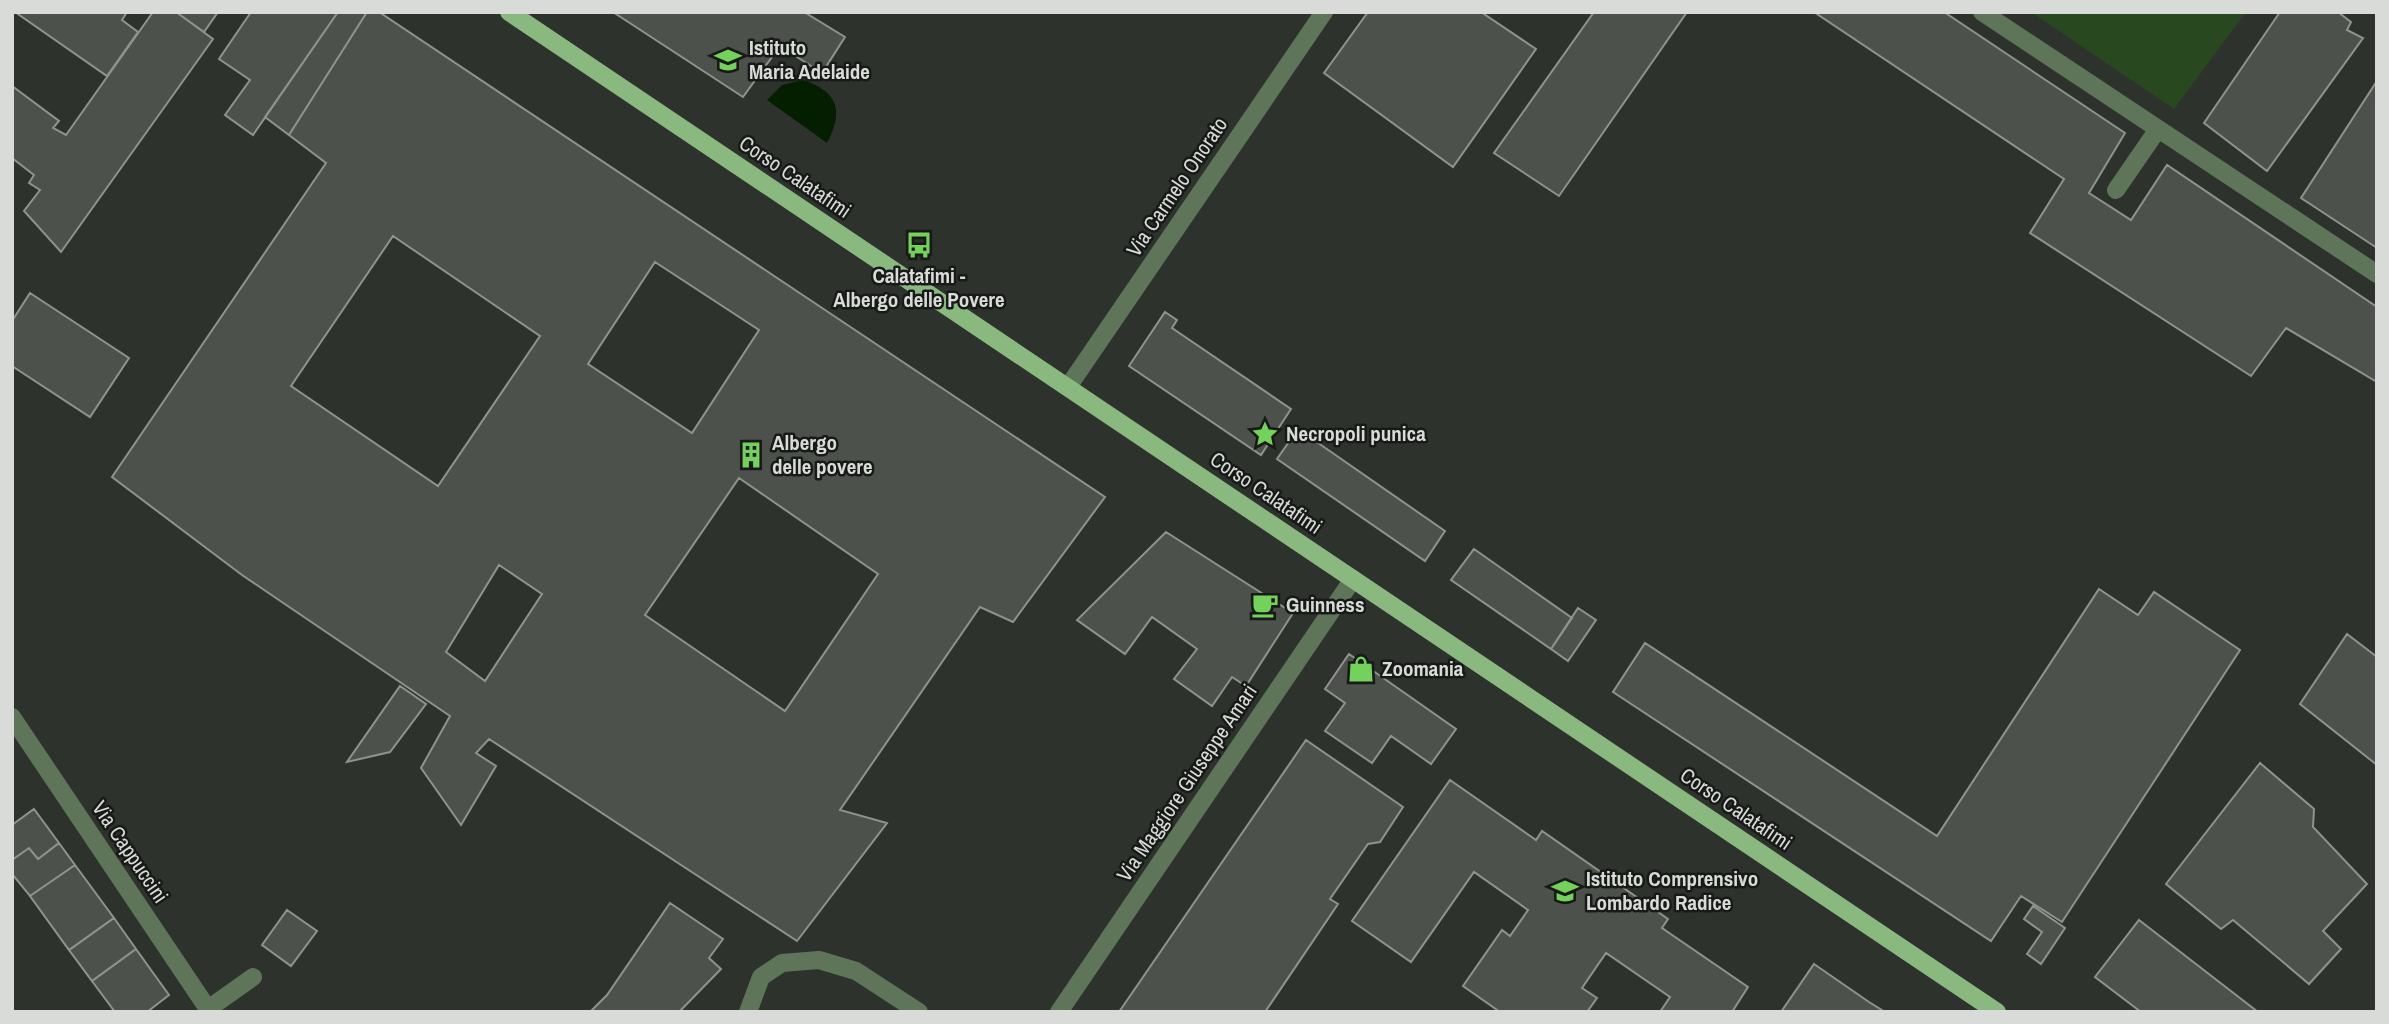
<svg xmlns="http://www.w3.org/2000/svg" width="2389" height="1024" font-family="'Archivo Narrow',sans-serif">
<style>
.green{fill:#284820}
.water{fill:#031f00}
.building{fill:#4c524b;stroke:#8e948c;stroke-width:2;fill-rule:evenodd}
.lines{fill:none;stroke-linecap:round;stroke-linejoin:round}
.minor{stroke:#5e7559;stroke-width:18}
.major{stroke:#89b97e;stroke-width:18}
.labels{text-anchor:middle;stroke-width:5;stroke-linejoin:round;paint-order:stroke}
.poi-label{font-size:21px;font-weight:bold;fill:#d8dbd7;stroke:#171a17;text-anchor:start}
.street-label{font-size:21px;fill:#d8dbd7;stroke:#171a17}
</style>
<rect width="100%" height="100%" fill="#2d332c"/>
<path class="green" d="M2031,12H2246L2174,109Z"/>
<path class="water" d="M803,80C838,92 844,110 827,143L767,100L782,85Z"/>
<path class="building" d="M15,12H127L122,20L138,32L107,76Z
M153,12H176L213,39L61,252L24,211L40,190L29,183L34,175L12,158V86L59,121L53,128L66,135Z
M176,12H218L204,32Z
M251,12H338L253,135L225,115L250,80L219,59Z
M338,12H367L289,135L265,117Z
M367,12H379L1105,497L1013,622L980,607L840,810L887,823L797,941L489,739L476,753L496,766L461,825L421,768L450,716L242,575L112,477L326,163L289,135ZM393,236L540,336L438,486L291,386ZM655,262L759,330L692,433L588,364ZM739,478L878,574L785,711L645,615ZM499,565L542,594L485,681L446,652Z
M613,12H804L845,37L822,73L780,46L743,97Z
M1368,12H1481L1536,49L1453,167L1324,73Z
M1594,12H1687L1559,196L1494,153Z
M1814,12H1944L2125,133L2089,193L2131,220L2167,165L2377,307V382L2286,328L2251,376L2030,233L2064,179Z
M2280,12H2338L2351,22L2347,30L2363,38L2267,171L2204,123Z
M2377,81V248L2301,198Z
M30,293L129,358L90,417L12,366V321Z
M1165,312L1177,320L1172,328L1291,409L1261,455L1129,366Z
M1298,429L1445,531L1425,561L1277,459Z
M1166,532L1293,613L1246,686L1232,677L1212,706L1174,679L1197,649L1152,617L1125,654L1077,620Z
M1474,549L1572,618L1551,649L1451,580Z
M2099,589L2138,615L2154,592L2240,650L2062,922L2021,896L1991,941L1613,692L1645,643L1937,836Z
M1578,608L1596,620L1568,661L1551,649Z
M2347,634L2377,657V765L2300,704Z
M1349,654L1456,729L1431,764L1391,736L1372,763L1325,731L1345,703L1325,689Z
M400,686L426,704L390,752L347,762Z
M1306,740L1403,807L1380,842L1368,844L1330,899L1338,904L1265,1012H1119Z
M2260,763L2314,809L2313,827L2367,884L2323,931L2341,949L2309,984L2233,920L2221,929L2166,884Z
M1450,780L1536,840L1542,831L1668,919L1662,928L1748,987L1732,1012H1660L1670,997L1606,953L1582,988L1597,998L1587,1012H1500L1463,986L1502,930L1510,936L1528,910L1474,872L1411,962L1352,921Z
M34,809L59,843L38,859L29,848L12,860V825Z
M59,843L75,865L30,896L12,874V860L29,848L38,859Z
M75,865L114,918L69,950L30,896Z
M670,903L723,939L709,958L721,969L679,1012H590L607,995Z
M2033,906L2065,928L2041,964L2027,954L2042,932L2024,919Z
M287,910L317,931L291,966L262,945Z
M114,918L136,949L92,981L69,950Z
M2139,920L2258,1012H2141L2095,977Z
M136,949L169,995L147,1012H115L92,981Z
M1814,964L1869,1002L1885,1012H1781Z"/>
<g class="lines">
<path class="minor" d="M1982,12L2377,274
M2116,190L2158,129
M1068,387L1324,12
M12,717L210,1012
M208,1009L253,977
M748,1012L761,977L782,963L819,960L856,971L919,1012
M1059,1012L1353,579"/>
<path class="major" d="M509,12L1997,1012"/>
</g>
<defs>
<g id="school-bare" transform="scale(2.1)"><path d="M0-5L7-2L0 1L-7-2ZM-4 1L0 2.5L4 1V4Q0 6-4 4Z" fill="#74d25c" stroke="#171a17" stroke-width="2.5" paint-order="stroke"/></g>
<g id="bus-bare" transform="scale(2.1)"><path d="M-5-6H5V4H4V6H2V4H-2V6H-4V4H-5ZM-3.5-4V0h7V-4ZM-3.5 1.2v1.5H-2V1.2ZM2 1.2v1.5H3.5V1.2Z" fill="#74d25c" stroke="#171a17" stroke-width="2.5" paint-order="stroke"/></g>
<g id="sight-bare" transform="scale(2.1)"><path d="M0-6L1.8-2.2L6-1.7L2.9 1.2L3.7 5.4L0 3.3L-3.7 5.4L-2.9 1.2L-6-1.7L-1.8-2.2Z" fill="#74d25c" stroke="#171a17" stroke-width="2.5" paint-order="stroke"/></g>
<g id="building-bare" transform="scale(2.1)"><path d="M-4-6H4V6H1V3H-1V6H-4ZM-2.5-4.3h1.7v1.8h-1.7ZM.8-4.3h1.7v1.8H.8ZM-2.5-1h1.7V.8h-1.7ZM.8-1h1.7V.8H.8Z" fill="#74d25c" stroke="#171a17" stroke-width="2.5" paint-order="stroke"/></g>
<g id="cafe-bare" transform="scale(2.1)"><path d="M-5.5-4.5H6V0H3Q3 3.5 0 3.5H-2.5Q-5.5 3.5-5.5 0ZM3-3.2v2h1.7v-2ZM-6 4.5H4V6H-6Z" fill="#74d25c" stroke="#171a17" stroke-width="2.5" paint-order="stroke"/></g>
<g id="shop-bare" transform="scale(2.1)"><path d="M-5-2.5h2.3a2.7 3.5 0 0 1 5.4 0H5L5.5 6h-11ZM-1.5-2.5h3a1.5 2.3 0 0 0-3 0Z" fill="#74d25c" stroke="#171a17" stroke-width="2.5" paint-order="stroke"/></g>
</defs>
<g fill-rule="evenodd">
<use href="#school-bare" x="728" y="60"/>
<use href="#bus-bare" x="919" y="245"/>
<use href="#sight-bare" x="1265" y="434"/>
<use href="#building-bare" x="751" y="455"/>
<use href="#cafe-bare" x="1265" y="605"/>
<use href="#shop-bare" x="1361" y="669"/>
<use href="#school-bare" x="1565" y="891"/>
</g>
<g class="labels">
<g class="poi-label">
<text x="749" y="55">Istituto<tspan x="749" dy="24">Maria Adelaide</tspan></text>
<text x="919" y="283" text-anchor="middle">Calatafimi -<tspan x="919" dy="24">Albergo delle Povere</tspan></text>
<text x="1286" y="441">Necropoli punica</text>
<text x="772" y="450">Albergo<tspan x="772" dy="24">delle povere</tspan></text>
<text x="1286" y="612">Guinness</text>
<text x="1382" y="676">Zoomania</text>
<text x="1586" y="886">Istituto Comprensivo<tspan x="1586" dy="24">Lombardo Radice</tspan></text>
</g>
<g class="street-label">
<text transform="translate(795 177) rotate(34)" y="7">Corso Calatafimi</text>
<text transform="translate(1177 187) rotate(-56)" y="7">Via Carmelo Onorato</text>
<text transform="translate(1266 493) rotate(34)" y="7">Corso Calatafimi</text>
<text transform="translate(1187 783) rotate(-56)" y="7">Via Maggiore Giuseppe Amari</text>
<text transform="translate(1736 809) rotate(34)" y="7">Corso Calatafimi</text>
<text transform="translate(130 852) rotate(56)" y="7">Via Cappuccini</text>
</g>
</g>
<rect width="2389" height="1024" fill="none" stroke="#d8dbd7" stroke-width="28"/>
</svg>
